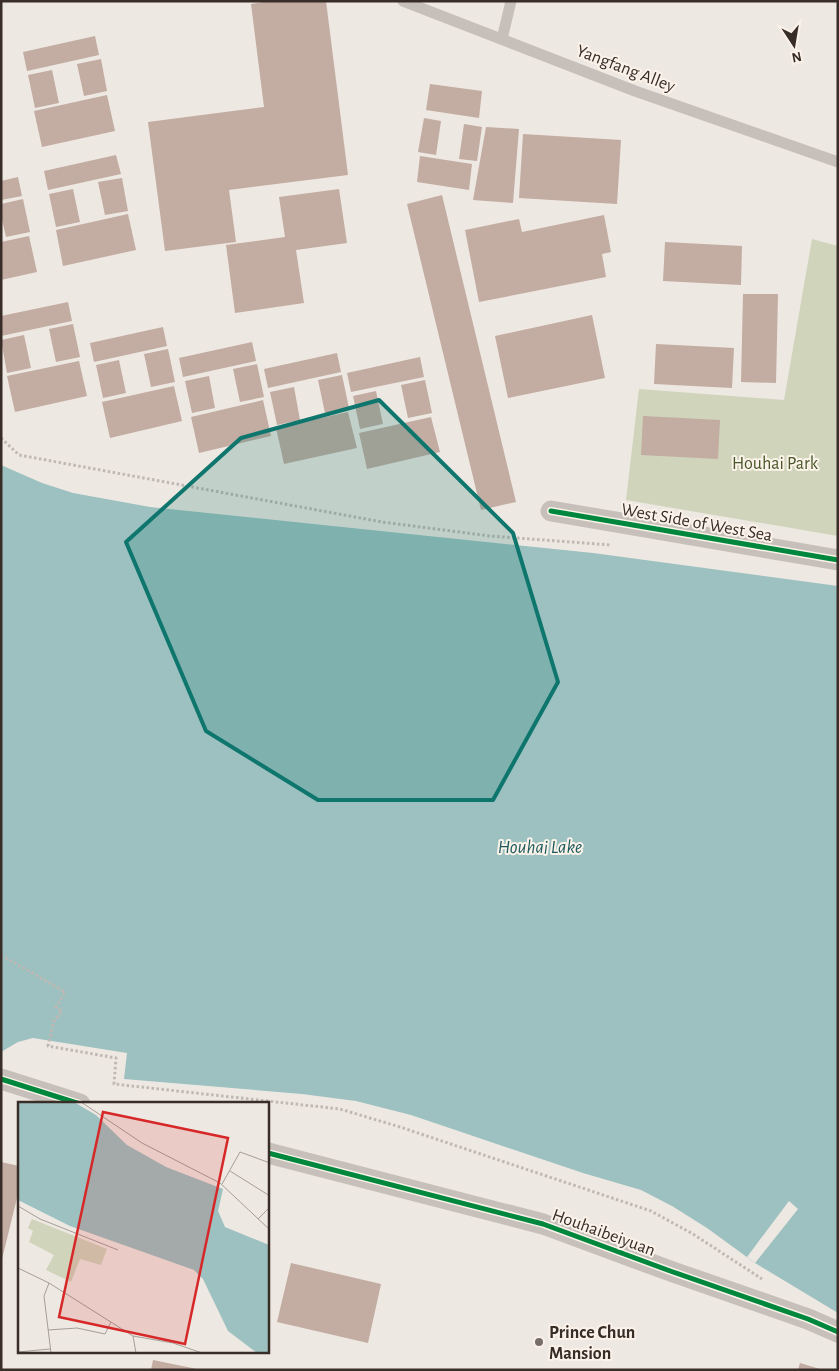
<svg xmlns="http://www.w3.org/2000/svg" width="839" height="1371" font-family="'Alegreya Sans',sans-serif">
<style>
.green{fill:#cfd4bb}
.water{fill:#9cc1c0}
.pier{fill:#eee8e2}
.building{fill:#c3aca2}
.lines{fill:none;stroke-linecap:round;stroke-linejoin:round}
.path{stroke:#c0b8b2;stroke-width:3;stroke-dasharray:2.5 2.5;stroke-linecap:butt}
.lane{stroke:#c7c0ba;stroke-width:11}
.street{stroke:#c7c0ba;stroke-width:21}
.cycleway-casing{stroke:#fbf2e9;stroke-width:8}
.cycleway{stroke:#00873e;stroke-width:5}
.marked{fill:#0f766e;fill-opacity:0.2;stroke:#0f766e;stroke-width:4;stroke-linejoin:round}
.poi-dot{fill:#786e69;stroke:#fbf2e9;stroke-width:2}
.labels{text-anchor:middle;stroke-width:4;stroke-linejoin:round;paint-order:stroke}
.street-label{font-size:18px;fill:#392d28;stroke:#fbf2e9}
.park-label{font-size:18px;fill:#48582a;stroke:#fbf2e9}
.poi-label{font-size:18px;font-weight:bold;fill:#392d28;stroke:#fbf2e9;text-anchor:start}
.water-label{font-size:19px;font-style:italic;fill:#1b595d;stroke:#fbf2e9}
.inset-road{fill:none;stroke:#a69d98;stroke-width:1}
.view{fill:#d62828;fill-opacity:0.15;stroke:#d62828;stroke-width:2.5}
.inset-edge{fill:none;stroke:#392d28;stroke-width:2.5}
</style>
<rect width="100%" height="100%" fill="#eee8e2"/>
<path class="green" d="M812,239L838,246V536L626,500L639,389L784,400Z"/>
<path class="water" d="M1,465L42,483L73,493L150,507L593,553L838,586V1313L755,1263L707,1228L672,1206L641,1190L583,1173L411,1115L356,1101L302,1094L124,1079L127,1053L33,1038L18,1042L1,1052Z"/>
<path class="pier" d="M789,1201L798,1209L755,1263L747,1257Z"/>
<path class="building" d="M269,1H326L348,175L229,190L236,242L165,251L148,122L264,107L251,4Z
M95,36L99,55L27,71L23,52Z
M101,59L107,91L84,96L77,64Z
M52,70L59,103L35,108L28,75Z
M430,84L482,91L479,118L426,110Z
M107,95L115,131L42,147L34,111Z
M424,118L441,121L436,155L418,152Z
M464,124L482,127L477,161L459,159Z
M486,127L519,129L513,203L473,200Z
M523,134L621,140L617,204L519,198Z
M116,155L121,174L48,190L44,171Z
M420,156L472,164L469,190L417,182Z
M18,177L22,196L1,200V181Z
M122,178L128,211L105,215L98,182Z
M73,189L80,222L56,227L49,194Z
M339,189L347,243L296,250L304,303L235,313L226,245L285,237L279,197Z
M442,195L516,502L481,510L407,204Z
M23,199L30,232L6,237L1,215V204Z
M128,214L136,250L63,266L56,230Z
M604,215L611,252L602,254L606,277L479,302L465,230L519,219L522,232Z
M29,236L37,272L1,280V242Z
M665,242L742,246L741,285L663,281Z
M743,294H778L776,383L741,382Z
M68,302L72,321L1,336V316Z
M592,315L605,378L508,398L495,336Z
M73,324L80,357L56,362L49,329Z
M163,327L167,346L94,362L90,343Z
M24,335L31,368L7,373L1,340Z
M252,342L256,361L183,377L179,358Z
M656,344L734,348L732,388L654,384Z
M168,349L175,382L151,387L144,354Z
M337,353L341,372L268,388L264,369Z
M420,357L424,377L351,392L347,373Z
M119,360L126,393L103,398L96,365Z
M79,361L87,396L15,412L7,376Z
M257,364L264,397L240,402L233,369Z
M342,375L349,408L325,413L318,380Z
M209,376L215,408L192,413L185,381Z
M425,380L432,413L408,418L401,385Z
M174,386L182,421L110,438L102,402Z
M294,387L300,420L277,425L270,392Z
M376,391L383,424L360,429L353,396Z
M263,400L271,436L199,453L191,417Z
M348,412L357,448L284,464L276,428Z
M643,416L720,420L718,459L641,455Z
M431,417L440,452L367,469L359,433Z
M1,1162L19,1166V1190L2,1259Z
M291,1263L381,1284L368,1343L277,1322Z
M153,1360L197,1369V1370H151Z
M800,1363L820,1369V1370H798Z"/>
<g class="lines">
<path class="path" d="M838,345V347
M1,438L19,455L382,522L490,536L611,545
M1,955L65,992L56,1007L62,1011L54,1021L48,1046L116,1058L114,1084L340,1109L400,1127L651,1211L693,1234L762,1279"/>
<path class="lane" d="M403,1L635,91L838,162
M502,39L511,1"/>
<path class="street" d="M551,511L838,560
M1,1079L80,1104
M268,1153L543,1224L673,1272L808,1319L838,1332"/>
<g class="cycleway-casing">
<path id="cycleway" d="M551,511L838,560
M1,1079L80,1104
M268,1153L543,1224L673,1272L808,1319L838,1332"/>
</g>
<use href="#cycleway" class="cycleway"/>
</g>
<path class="marked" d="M379,400L513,533L558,682L493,800H318L206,731L126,542L241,438Z"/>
<circle class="poi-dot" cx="539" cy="1342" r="5"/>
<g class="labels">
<g class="street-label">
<text transform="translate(626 68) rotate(21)" y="6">Yangfang Alley</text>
<text transform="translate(697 522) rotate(10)" y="6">West Side of West Sea</text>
<text transform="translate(604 1232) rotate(20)" y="6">Houhaibeiyuan</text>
</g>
<g class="park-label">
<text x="775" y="469">Houhai Park</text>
</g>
<g class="poi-label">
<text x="549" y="1338">Prince Chun<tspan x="549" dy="21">Mansion</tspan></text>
</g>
<g class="water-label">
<text x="540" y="853">Houhai Lake</text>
</g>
</g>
<g transform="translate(18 1102)">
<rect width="251" height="251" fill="#eee8e2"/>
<path d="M14,117L89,147L83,163L62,157L53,180L28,168L36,153L11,140L15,129L10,126Z" fill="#cfd4bb"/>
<path d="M0,0H56L78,13L109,43L148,65L205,87L200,109L207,125L251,143V251H239L210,229L185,177L176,168L52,124L0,98Z" fill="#9cc1c0"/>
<path class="inset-road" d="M63,0L124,41L202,81L252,128M212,69L252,94M204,82L222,50L252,61M0,104L22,117L100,148M240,117L252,105M0,166L31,181L115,234L155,241L184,251M31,181L26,194L33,251M30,228L59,226L87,232L93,220M115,234L118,251M0,250L32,247"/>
<path class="view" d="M85,10L210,36L167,242L41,215Z"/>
<rect width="251" height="251" class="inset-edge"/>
</g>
<rect width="839" height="1371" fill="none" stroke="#392d28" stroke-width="5"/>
<g transform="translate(794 45) rotate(168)" stroke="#fbf2e9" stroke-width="4" paint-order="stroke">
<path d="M0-4L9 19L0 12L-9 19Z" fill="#392d28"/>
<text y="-8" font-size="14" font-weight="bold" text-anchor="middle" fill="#392d28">N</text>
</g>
</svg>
